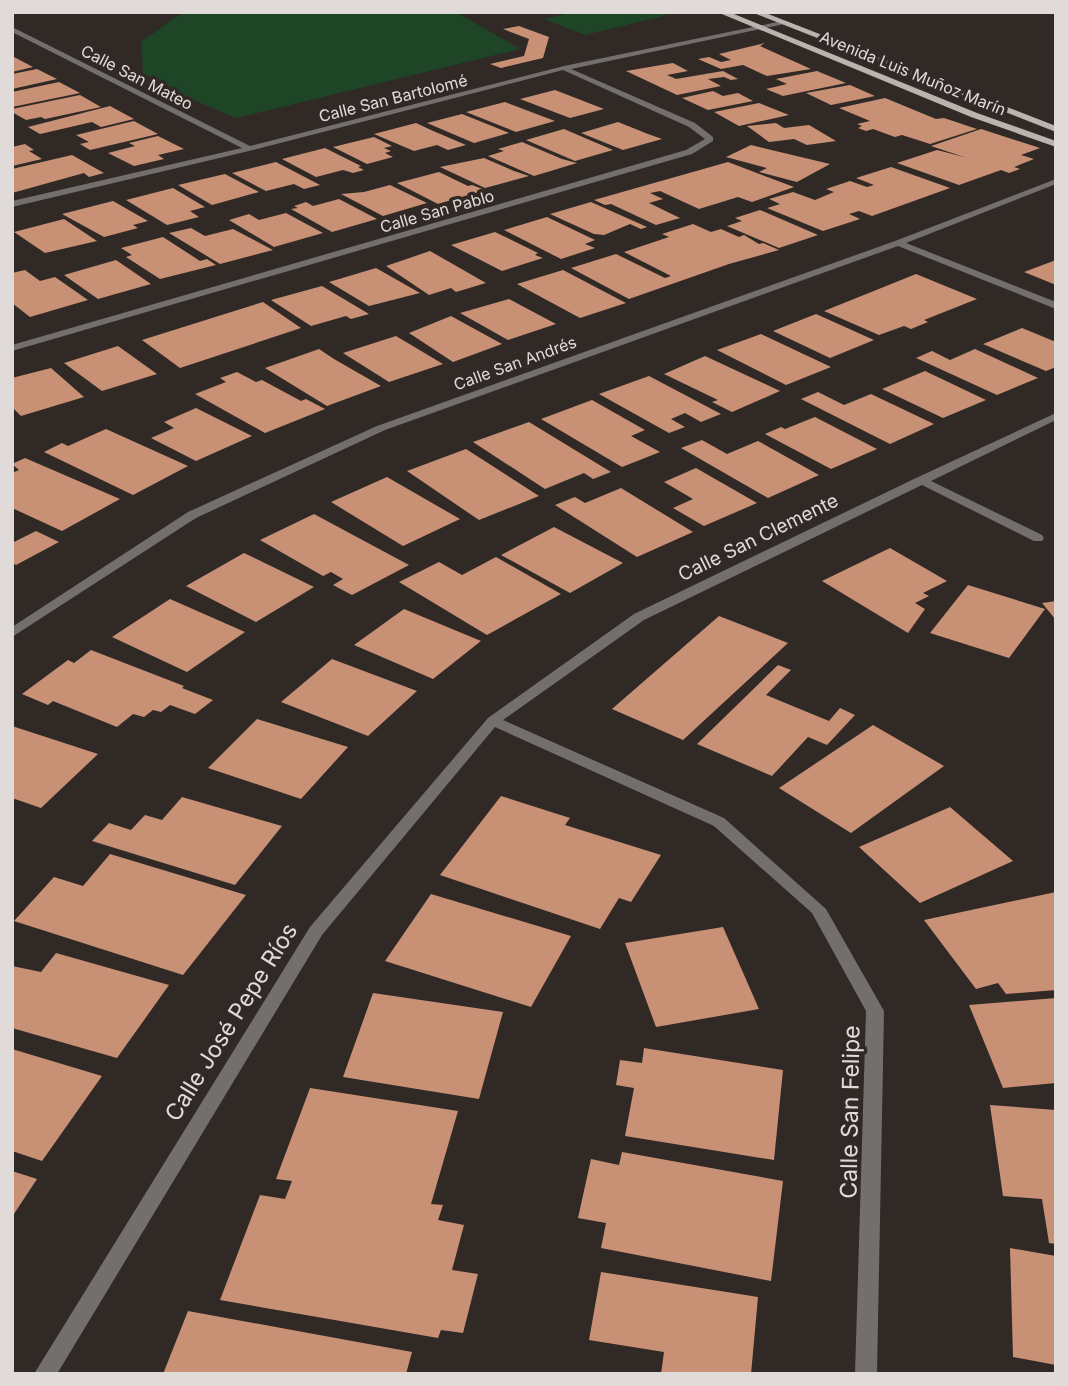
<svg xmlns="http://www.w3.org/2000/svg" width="1068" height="1386" font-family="Inter,sans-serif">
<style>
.green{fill:#1d4526}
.building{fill:#c89175}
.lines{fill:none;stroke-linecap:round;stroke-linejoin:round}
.street{fill:#736f6d;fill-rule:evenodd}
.primary{fill:#bbb3af;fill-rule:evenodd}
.labels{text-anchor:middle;stroke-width:7;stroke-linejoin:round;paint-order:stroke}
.far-street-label{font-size:16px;fill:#e0dbd8;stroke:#312926}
.street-label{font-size:19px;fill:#e0dbd8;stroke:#312926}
.near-street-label{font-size:23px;fill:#e0dbd8;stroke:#312926}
</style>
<rect width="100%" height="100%" fill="#312926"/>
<path class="green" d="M183,12H456L520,49L236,118L191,99L143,73L141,42Z
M575,12H659L667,15L585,35L544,19Z"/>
<path class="building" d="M519,26L549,37L543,58L501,68L490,64L524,56L529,39L503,29Z
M765,43L760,46L811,69L767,76L743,65L721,69L698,59L709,57L721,62L731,60L719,54Z
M12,56L33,67L12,72Z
M673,63L688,71L667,75L676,79L723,71L738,79L731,80L724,77L708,79L721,86L677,95L626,71Z
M37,69L57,79L12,89V74Z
M817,71L846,83L783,96L766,89L787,84L776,79Z
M59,82L80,93L12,107V92Z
M850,85L875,96L831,105L806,93Z
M555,90L604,109L570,118L520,99Z
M713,91L723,96L738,93L753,101L708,110L682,98Z
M80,95L101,107L45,119L41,117L26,120L12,112V109Z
M885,98L936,119L944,118L977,129L930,144L902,135L895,137L873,129L866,131L858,128L862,126L857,124L870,121L839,108Z
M505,102L555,121L516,132L466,112Z
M759,103L789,115L739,126L714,112Z
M110,106L134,119L101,127L92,122L40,134L28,127Z
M462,114L497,128L509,133L474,143L427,123Z
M134,121L158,134L90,150L80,144L89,142L76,135Z
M618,122L648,134L662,139L623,150L581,133Z
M416,123L431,130L466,145L448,150L437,145L414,151L374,134Z
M776,123L784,128L809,125L836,141L807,145L794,139L769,142L747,126Z
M564,129L613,150L575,161L526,140Z
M981,129L1040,148L1021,155L1034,159L1014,167L1020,169L1009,173L1001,170L959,185L897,163L937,150L964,157L931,146Z
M158,136L184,149L158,155L164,159L134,166L108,153L135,146L129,143Z
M374,137L392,146L384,148L391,151L385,153L393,157L367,164L333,147Z
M522,142L562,159L577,163L534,176L488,156L504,151L498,149Z
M25,144L34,150L29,151L42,159L12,166V147Z
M751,145L830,164L797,182L759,172L767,168L726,157Z
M325,148L361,166L358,167L364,170L353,173L343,170L316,177L282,159Z
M72,155L104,173L89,177L84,173L12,193V169Z
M484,158L514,171L529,176L485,188L440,167Z
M276,162L320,185L304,189L294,184L266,191L232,173Z
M728,162L794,187L752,202L738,197L699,209L660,191L650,193L663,199L649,203L680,218L656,225L611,204L605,205L594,200Z
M891,167L950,188L872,216L859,211L849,214L860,219L823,231L767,208L780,204L769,199L793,192L815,200L834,192L826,189L850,181L867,187L874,185L856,178Z
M439,172L468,186L472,185L485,190L438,204L397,183Z
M225,174L259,192L212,205L178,185Z
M390,185L427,203L383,216L341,194L364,192Z
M173,188L205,207L190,211L199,217L167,225L126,200Z
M339,199L377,219L332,232L291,209L298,208L294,206L306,202L313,206Z
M113,201L148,221L133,225L138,228L104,237L62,214Z
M591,202L647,227L641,229L630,224L604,235L594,234L550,214Z
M760,210L818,235L779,248L727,226L742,221L735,218Z
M286,213L323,233L274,247L229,220L249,214L259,220Z
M547,217L595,240L585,244L595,248L561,259L504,230Z
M64,219L97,241L45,253L14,232Z
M693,224L711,232L721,229L739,237L744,235L759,244L763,243L779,250L729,264L629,299L571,268L616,254L665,278L671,276L624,252L669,237L662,234Z
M191,228L205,236L233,229L273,250L220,264L169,233Z
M495,232L538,253L535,255L543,258L502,271L451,245Z
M163,237L200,261L207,259L216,265L160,279L126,257L132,255L121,248Z
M430,251L486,283L456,292L451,288L429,295L386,266Z
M116,260L151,284L98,299L64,275Z
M1056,260V285L1024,272Z
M376,268L420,293L369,306L329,282Z
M25,270L40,281L55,277L88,300L30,317L12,303V273Z
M563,270L626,303L580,318L517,284Z
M916,274L977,299L924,320L928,322L911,329L904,326L879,335L824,311Z
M322,286L369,314L351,319L346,316L311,326L271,300Z
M509,299L556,324L508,340L460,313Z
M263,302L301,328L180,368L142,340Z
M816,314L874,340L830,358L773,331Z
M451,316L502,344L453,362L409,333Z
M1022,328L1056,342V367L1046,371L983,344Z
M761,334L831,367L786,385L717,350Z
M396,336L443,364L389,382L343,353Z
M118,346L157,374L102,391L64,363Z
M319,349L334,359L381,386L327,406L265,368Z
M975,349L1038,378L997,395L916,358L932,351L950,360Z
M705,356L780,391L732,412L712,402L718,400L664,374Z
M51,368L84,397L21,416L12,407V378Z
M925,371L986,400L943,418L882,389Z
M237,372L256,382L262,380L301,401L306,399L325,409L265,433L195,394L226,382L220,378Z
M649,376L721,414L701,422L685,413L671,419L685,427L669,433L599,394Z
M818,392L844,405L871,394L934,424L890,444L801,399Z
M592,400L645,430L631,436L660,452L622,467L541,419Z
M196,408L252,436L196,461L151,438L174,428L164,422Z
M815,417L877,449L831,469L765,434L781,427L785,429Z
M529,422L611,472L593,479L584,473L545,489L473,442Z
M106,429L188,466L133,495L44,452L62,443L68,446Z
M702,440L727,454L758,441L819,475L768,498L681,448Z
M466,449L539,496L479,520L407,471Z
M25,458L120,499L62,531L12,508V473L19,470L12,464Z
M696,468L757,503L704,526L673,508L693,499L664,482Z
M387,477L460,519L403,546L331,502Z
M621,488L693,532L637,557L555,505L575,497L585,503Z
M314,514L409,565L352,595L333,585L343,579L331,572L323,576L260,540Z
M554,527L623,563L570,593L501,555Z
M36,531L59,542L16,565L12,563V543Z
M890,548L947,581L923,593L929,596L915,603L925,609L908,633L822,581Z
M244,553L314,587L256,622L186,586Z
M496,557L561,594L487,635L399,582L439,562L462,575Z
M968,585L1045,609L1009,658L930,633Z
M170,599L245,632L187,672L112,637Z
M1056,601V620L1042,603Z
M404,609L481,641L433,679L354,645Z
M719,616L788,643L683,740L612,709Z
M91,650L184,686L182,688L213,700L195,714L170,705L161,712L153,710L144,717L133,714L117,727L53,701L48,705L22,694L68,660L74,663Z
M332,659L417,691L368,736L281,702Z
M778,665L791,670L766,695L829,721L840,708L855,715L827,745L808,737L772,776L697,744Z
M257,719L348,747L301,799L208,768Z
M873,725L944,766L851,833L779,788Z
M12,726L98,754L41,808L12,798Z
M501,796L570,818L565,825L661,855L631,902L619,898L600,929L440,875Z
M182,797L282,826L235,885L92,841L109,823L131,830L145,815L162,820Z
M950,807L1013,861L920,903L859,847Z
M110,854L246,895L183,975L14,921L54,877L83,886Z
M1056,892V990L1006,994L998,983L976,989L924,920Z
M431,894L571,936L531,1007L385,961Z
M723,927L759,1009L656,1027L625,943Z
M56,953L169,985L117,1058L12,1028V966L41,972Z
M373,993L503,1012L479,1099L343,1077Z
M1056,998V1083L1003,1088L969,1005Z
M644,1048L783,1070L774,1160L625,1136L634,1088L616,1085L620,1060L642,1063Z
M12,1049L102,1076L42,1161L12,1151Z
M310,1088L458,1111L431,1204L443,1205L438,1220L464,1225L452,1270L478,1274L463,1333L441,1330L438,1338L220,1300L260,1195L285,1199L292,1181L276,1179Z
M990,1105L1056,1110V1244L1049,1243L1042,1199L1003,1196Z
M622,1152L783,1181L771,1281L601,1248L606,1223L578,1218L591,1159L619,1165Z
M12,1171L37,1179L12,1217Z
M1010,1248L1056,1256V1365L1013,1357Z
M601,1272L758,1297L751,1374H661L664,1352L589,1340Z
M188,1311L412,1352L406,1374H163Z"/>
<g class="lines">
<path class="street" d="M782,21L784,24L571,69L695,123L713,137V141L692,154L12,351V345L686,150L705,139L689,127L563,70L249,151L12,207V201L242,148L12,32V27L250,146L564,66Z
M1056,179V184L906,243L1056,302V309L898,246L385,430L196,518L12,637V627L188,512L377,426L895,241Z
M1056,413V420L931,481L1042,535L1044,538L1042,541H1034L922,485L644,620L503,720L724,818L826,909L884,1011L877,1374H855L866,1011L812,913L714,826L495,727L322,935L57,1374H34L310,927L488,718L634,614L916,478Z"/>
<path class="primary" d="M717,12H729L977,113L1056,141V147L971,117Z
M751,12H763L1056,126V132Z"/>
</g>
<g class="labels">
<g class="far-street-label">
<text transform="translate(913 73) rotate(22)" y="6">Avenida Luis Muñoz Marín</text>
<text transform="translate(137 77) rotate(27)" y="6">Calle San Mateo</text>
<text transform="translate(393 98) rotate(-14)" y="6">Calle San Bartolomé</text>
<text transform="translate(437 211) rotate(-16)" y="6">Calle San Pablo</text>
<text transform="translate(515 363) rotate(-20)" y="6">Calle San Andrés</text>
</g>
<g class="street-label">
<text transform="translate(758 537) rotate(-26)" y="7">Calle San Clemente</text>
</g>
<g class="near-street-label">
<text transform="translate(231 1022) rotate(-58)" y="8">Calle José Pepe Ríos</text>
<text transform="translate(850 1112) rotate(-89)" y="8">Calle San Felipe</text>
</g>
</g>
<rect width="1068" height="1386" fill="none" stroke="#e0dbd8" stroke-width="28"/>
</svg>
